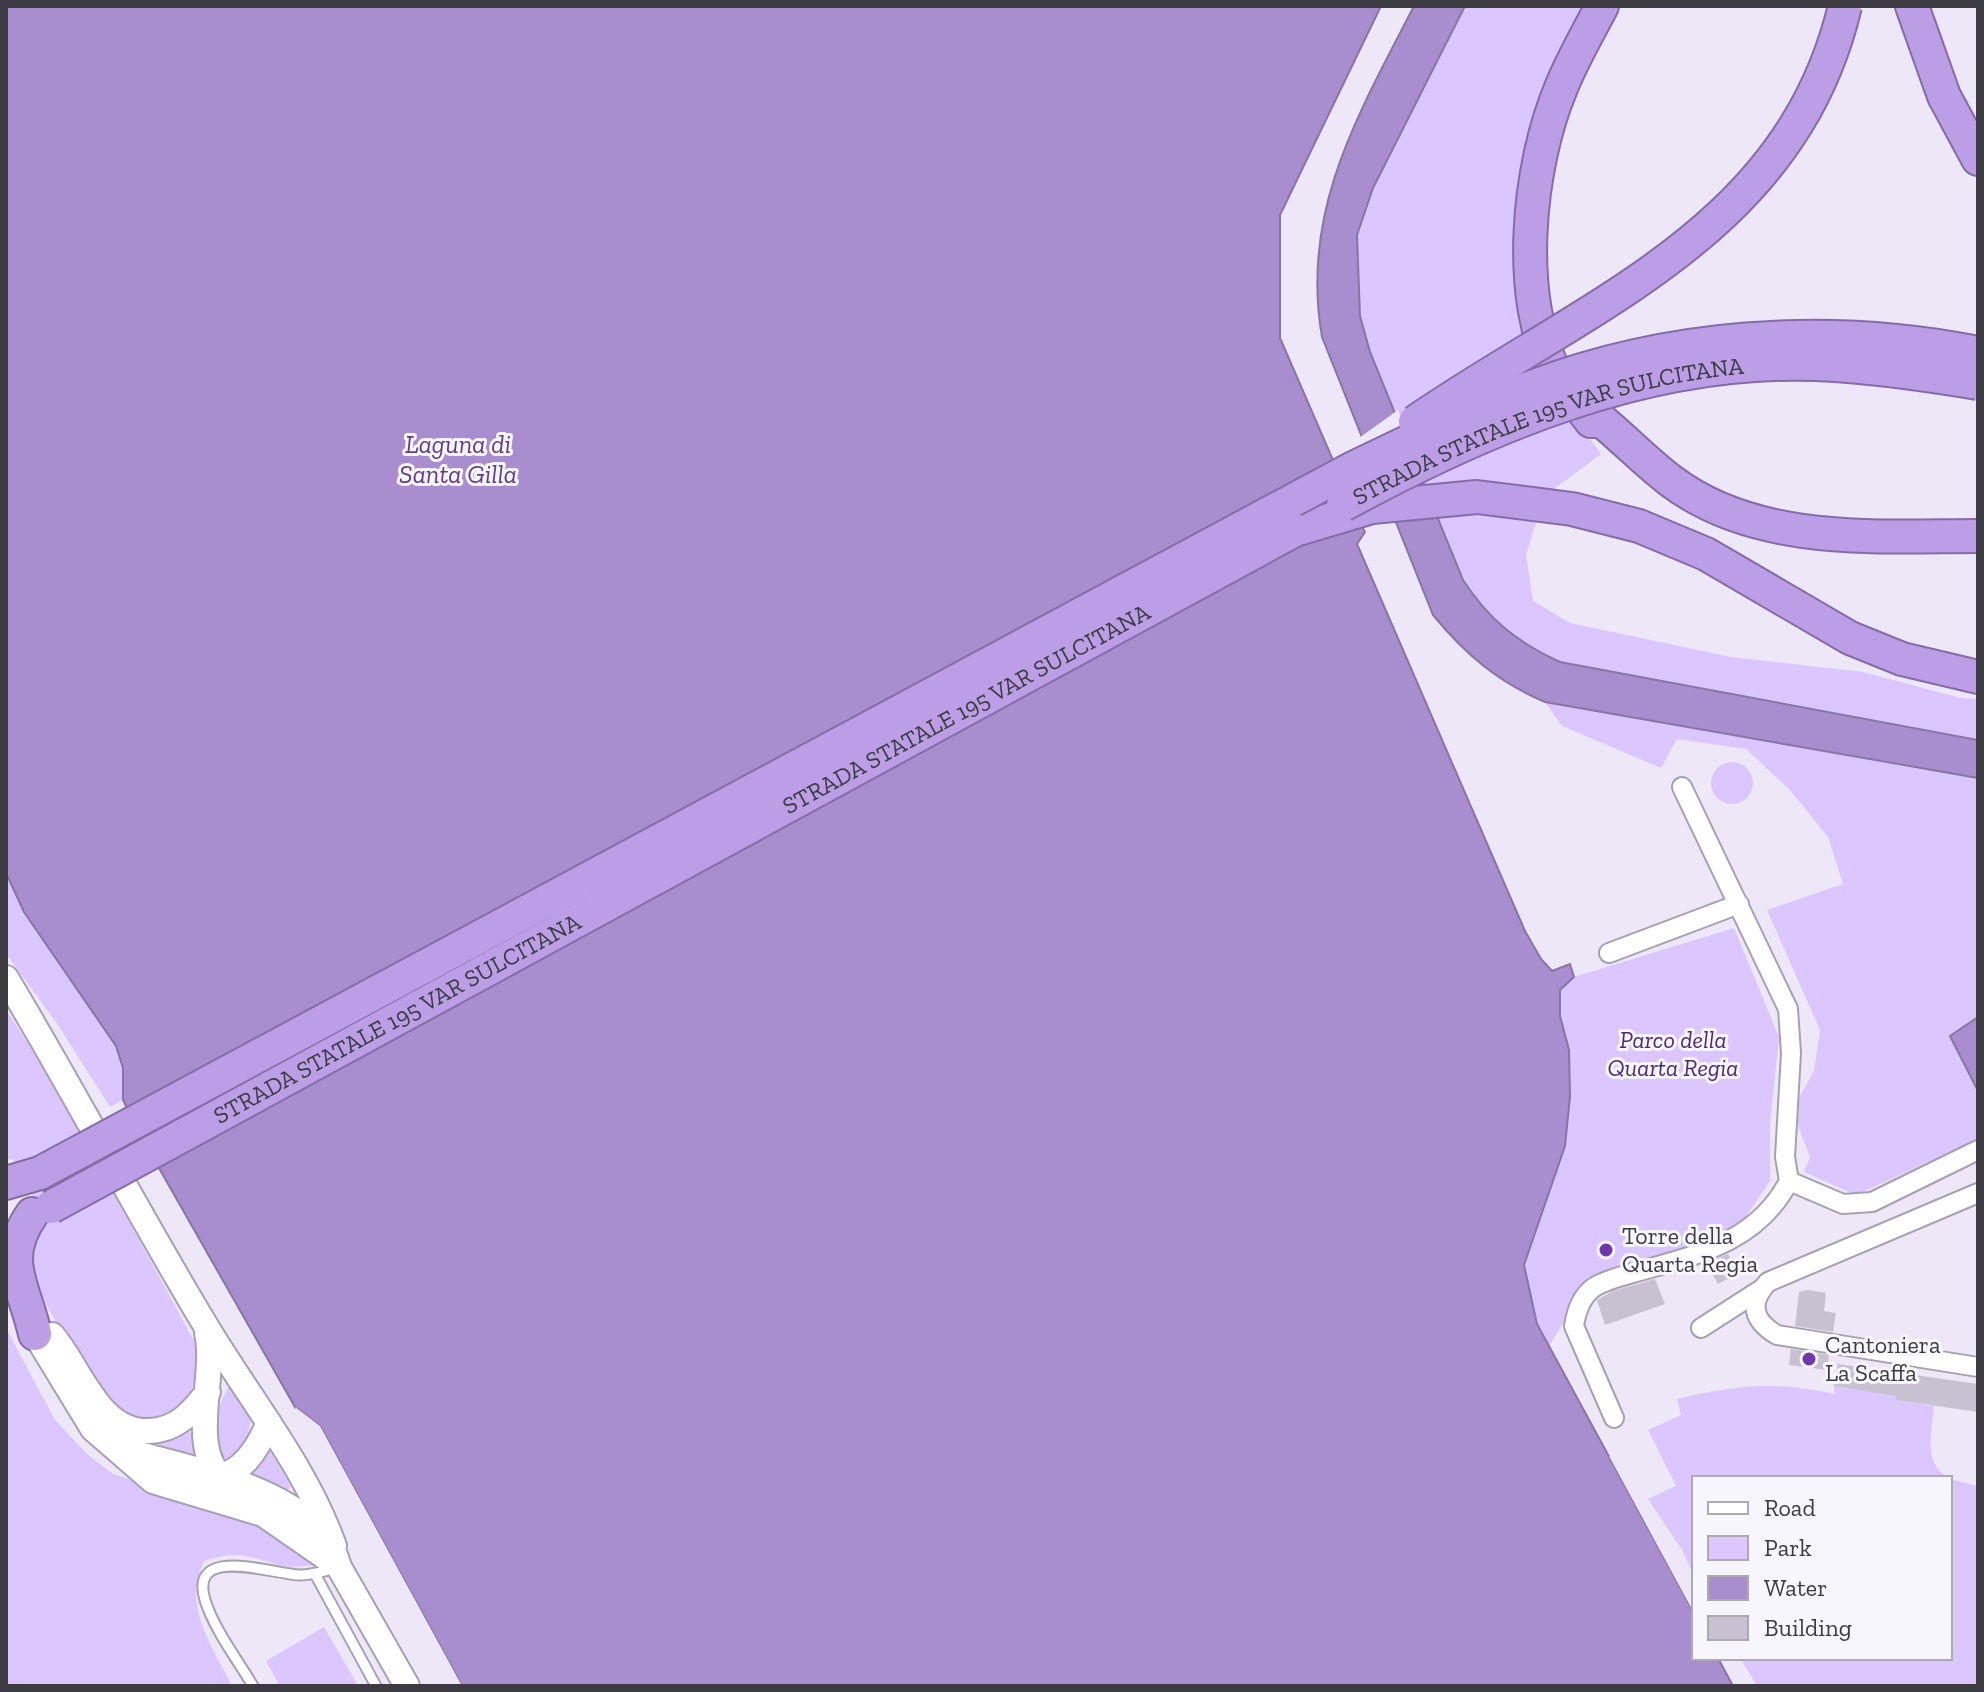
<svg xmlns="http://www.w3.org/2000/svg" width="1984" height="1692" font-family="'Zilla Slab',serif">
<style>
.green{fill:#dcc6ff}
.water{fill:#a88ecf;stroke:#8875a5;stroke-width:2}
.pier{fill:#ede7f7}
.building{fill:#c7c1d1}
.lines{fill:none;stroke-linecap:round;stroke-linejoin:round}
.service-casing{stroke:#a6a1b0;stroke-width:13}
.minor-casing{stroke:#a6a1b0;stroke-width:22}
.tertiary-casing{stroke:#a6a1b0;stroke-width:28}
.trunk-casing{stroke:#856ca9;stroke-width:36}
.service{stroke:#fff;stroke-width:9}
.minor{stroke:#fff;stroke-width:18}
.tertiary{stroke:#fff;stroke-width:24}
.trunk{stroke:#bc9ee6;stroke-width:32}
.trunk-bridge-casing{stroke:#856ca9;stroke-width:36;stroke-linecap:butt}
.trunk-bridge{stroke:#bc9ee6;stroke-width:32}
.poi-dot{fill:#7036ac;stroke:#f8f6fd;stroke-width:3}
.labels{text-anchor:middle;stroke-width:6;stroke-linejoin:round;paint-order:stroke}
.street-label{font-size:24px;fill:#3d3b42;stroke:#f8f6fd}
.park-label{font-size:24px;font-style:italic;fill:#4e2977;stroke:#f8f6fd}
.poi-label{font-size:24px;fill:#3d3b42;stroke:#f8f6fd;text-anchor:start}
.water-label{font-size:26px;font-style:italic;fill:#603c8c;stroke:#f8f6fd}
</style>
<rect width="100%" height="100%" fill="#ede7f7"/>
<path class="green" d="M1465,6H1586L1544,91L1523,159L1516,256L1539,371L1601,454L1544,496L1526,555L1533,601L1570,623L1731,657L1863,672L1961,698L1978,699V740L1560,662C1517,642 1489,620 1463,580L1370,352L1360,316L1357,235L1373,188Z
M1545,702L1978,778V1017L1950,1037L1978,1091V1139L1856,1195L1804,1172L1810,1157L1799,1129L1796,1104L1814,1070L1820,1030L1767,910L1843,884L1828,837L1789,789L1746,749L1677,739L1661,768L1562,726Z
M1711 783a21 21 0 1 1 42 0a21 21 0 1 1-42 0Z
M6,873L24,912L116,1046L123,1068V1100L110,1107L56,1022L6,954Z
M1734,928L1779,1037L1770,1124V1181L1738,1228L1722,1238L1600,1277H1587L1586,1286L1549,1346L1537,1324L1524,1265L1565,1145L1570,1095L1569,1050L1560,1016V989L1574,977Z
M6,1010L50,1077L198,1348C199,1399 181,1424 127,1419L102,1399L29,1276L26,1250L44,1218L13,1159L6,1160Z
M6,1328L55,1420L88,1455L113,1474L253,1519L317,1565C305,1566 290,1568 279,1565C246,1556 239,1550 204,1561C182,1607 212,1645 232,1686H6Z
M1870,1368L1900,1373L1896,1400L1934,1406C1932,1431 1922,1464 1949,1478H1694V1576L1682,1550L1648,1499L1676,1486L1648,1430L1681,1415L1677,1399C1736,1385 1775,1381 1835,1394L1834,1386L1866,1391Z
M231,1384C252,1411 257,1417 241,1450L224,1460C206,1443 218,1400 231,1384Z
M188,1431L193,1435L195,1457L161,1449L159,1445L168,1437Z
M267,1447L291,1486L286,1492L248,1476Z
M1950,1479L1978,1486V1686H1757L1740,1658H1950Z
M324,1627L358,1686H280L266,1661Z"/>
<path class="water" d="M6,6H1381L1280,215V338L1333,460L1342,492L1365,532L1357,544L1525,931L1541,959L1552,971L1570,964L1574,977L1560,990V1016L1569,1050L1570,1096L1565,1146L1524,1265L1537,1324L1694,1613V1658H1718L1733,1686H462L320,1426L295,1407L143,1140L123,1100V1068L116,1046L24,912L6,873Z
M1414,6H1465L1373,188L1357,235L1360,316L1370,352L1463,580C1489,620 1517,642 1560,662L1978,740V778L1545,702C1498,682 1466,655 1433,615L1322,337C1300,211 1358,115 1414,6Z
M1978,1017V1091L1950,1036Z"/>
<path class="pier" d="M1398,410L1423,469L1381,492L1359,438Z
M295,1407L320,1426L462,1686H458L317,1428L299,1415Z
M1609,1456L1614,1457L1694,1605V1613Z"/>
<path class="building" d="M1728,1254L1739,1273L1718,1284L1706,1263Z
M1655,1279L1665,1304L1605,1325L1597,1300L1613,1291Z
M1808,1290L1826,1293L1824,1311L1836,1313L1833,1332L1795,1326L1799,1292Z
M1791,1349L1829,1355L1827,1370L1789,1365Z
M1838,1364L1978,1384V1412L1896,1400V1396L1834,1386Z"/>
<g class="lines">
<g class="service-casing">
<path id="service" d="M315,1574L376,1686
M253,1686C237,1659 214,1629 205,1600C188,1543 275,1575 300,1575C313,1575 324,1571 336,1568"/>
</g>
<g class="minor-casing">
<path id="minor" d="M1682,787L1788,1009L1791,1053L1785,1157L1789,1181
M1609,953L1739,904
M1978,1193L1768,1282C1748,1303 1753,1321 1777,1335L1978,1367
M1701,1328L1760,1290
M1614,1418L1574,1326C1576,1313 1581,1297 1593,1288C1604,1280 1626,1275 1640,1271C1700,1254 1758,1241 1789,1181L1843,1204L1872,1202L1978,1150"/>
</g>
<g class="tertiary-casing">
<path id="tertiary" d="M6,978C75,1093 137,1212 206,1326C249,1398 306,1467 334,1546
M207,1333C217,1378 186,1448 225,1482
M35,1334L93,1429L153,1481L263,1514L335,1564
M52,1335C80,1367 98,1433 149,1431C177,1430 191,1413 208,1392
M115,1447C183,1469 319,1487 339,1567L407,1686
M211,1477C242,1477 258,1447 269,1423"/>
</g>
<g class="trunk-casing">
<path id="trunk" d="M1602,6C1588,33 1572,60 1561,88C1528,166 1514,301 1557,376C1566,392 1580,406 1591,421H1602C1625,440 1647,463 1671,481C1757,546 1877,536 1978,536
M1912,6L1944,96L1978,159
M1295,530L1372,507L1477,497L1572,509L1639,526L1706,554L1850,638L1902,659L1978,677
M6,1183L40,1173
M32,1214C0,1260 24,1285 35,1334"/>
</g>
<use href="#service" class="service"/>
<use href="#minor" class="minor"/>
<use href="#tertiary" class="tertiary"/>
<use href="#trunk" class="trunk"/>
<g class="trunk-bridge-casing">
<g id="trunk-bridge">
<path d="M1415,422C1586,304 1791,233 1845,6"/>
<path id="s1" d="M1343,505C1486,427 1648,358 1815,364C1870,366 1924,374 1978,383"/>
<path d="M40,1173L1353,468C1408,442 1463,414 1519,392C1663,334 1827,323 1978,353"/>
<path id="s2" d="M51,1207L1295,530"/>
</g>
</g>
<use href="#trunk-bridge" class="trunk-bridge"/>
</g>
<g class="poi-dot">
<circle cx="1606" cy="1250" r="8"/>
<circle cx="1809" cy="1359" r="8"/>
</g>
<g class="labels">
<g class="street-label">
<text dy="8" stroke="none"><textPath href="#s1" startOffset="220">STRADA STATALE 195 VAR SULCITANA</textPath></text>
<text dy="8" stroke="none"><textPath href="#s2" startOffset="1042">STRADA STATALE 195 VAR SULCITANA</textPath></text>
<text dy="8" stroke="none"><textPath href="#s2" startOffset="394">STRADA STATALE 195 VAR SULCITANA</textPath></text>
</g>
<g class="park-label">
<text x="1673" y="1048">Parco della<tspan x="1673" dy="28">Quarta Regia</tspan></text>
</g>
<g class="poi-label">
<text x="1622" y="1244">Torre della<tspan x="1622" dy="28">Quarta Regia</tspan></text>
<text x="1825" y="1353">Cantoniera<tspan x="1825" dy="28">La Scaffa</tspan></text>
</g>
<g class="water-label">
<text x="458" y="453">Laguna di<tspan x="458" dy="30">Santa Gilla</tspan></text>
</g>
</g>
<rect width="1984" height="1692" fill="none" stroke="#3d3b42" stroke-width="16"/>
<rect x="1692" y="1476" width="260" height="184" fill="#f8f6fd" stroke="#adabb2" stroke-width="2"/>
<rect x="1708" y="1502" width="40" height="12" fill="#ffffff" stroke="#adabb2" stroke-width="2"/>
<text x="1764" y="1516" font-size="24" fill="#3d3b42">Road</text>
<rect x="1708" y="1536" width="40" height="24" fill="#dcc6ff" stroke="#adabb2" stroke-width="2"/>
<text x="1764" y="1556" font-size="24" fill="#3d3b42">Park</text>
<rect x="1708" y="1576" width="40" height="24" fill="#a88ecf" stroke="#adabb2" stroke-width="2"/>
<text x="1764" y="1596" font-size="24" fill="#3d3b42">Water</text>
<rect x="1708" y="1616" width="40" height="24" fill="#c7c1d1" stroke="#adabb2" stroke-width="2"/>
<text x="1764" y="1636" font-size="24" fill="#3d3b42">Building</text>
</svg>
